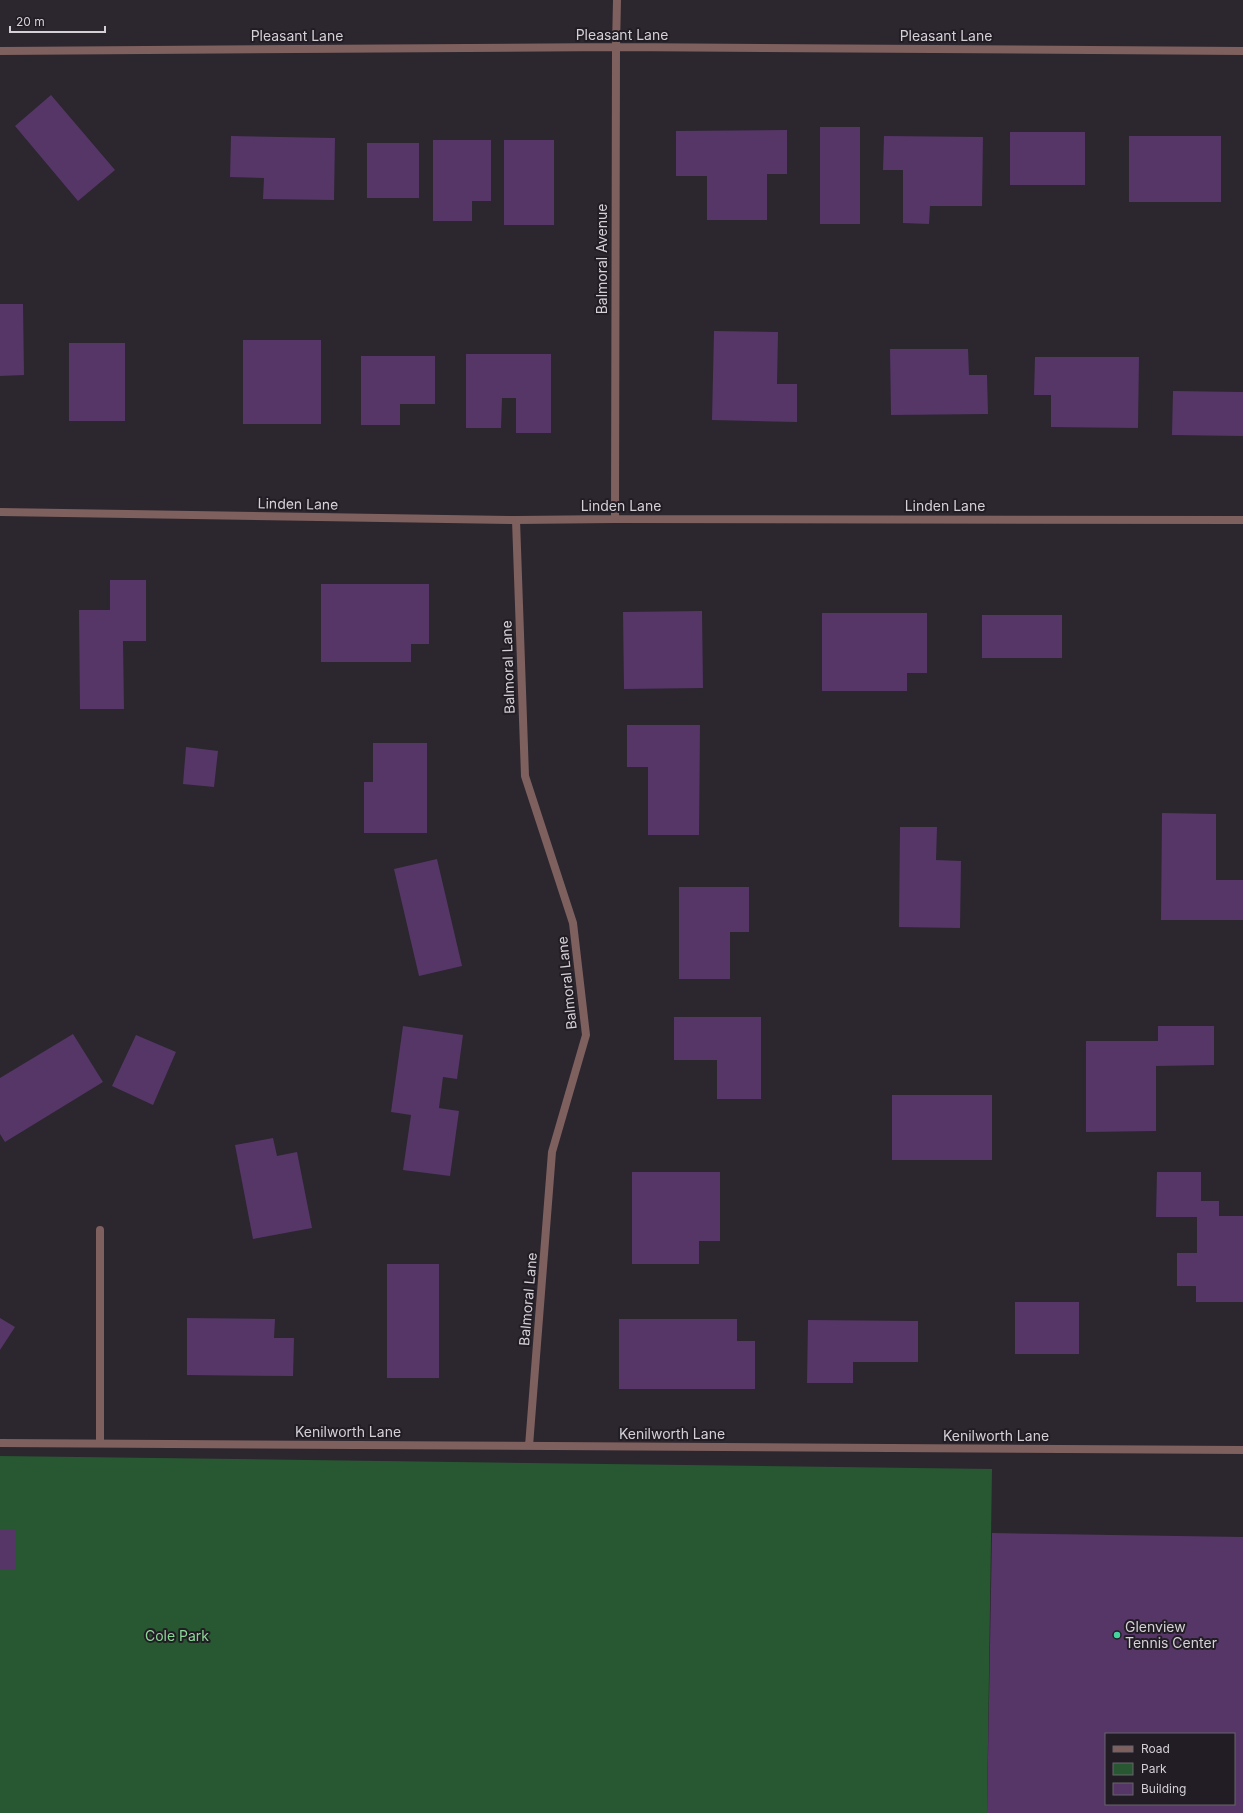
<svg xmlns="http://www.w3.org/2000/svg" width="1243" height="1813" font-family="Inter,sans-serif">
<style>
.green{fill:#285831}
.building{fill:#553667;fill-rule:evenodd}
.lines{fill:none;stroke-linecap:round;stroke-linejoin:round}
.street{stroke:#7e605e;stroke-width:8}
.poi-dot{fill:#43d4a0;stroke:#221d25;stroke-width:1.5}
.labels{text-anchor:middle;stroke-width:4;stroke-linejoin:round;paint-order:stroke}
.street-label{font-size:14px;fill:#d4d0d6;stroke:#221d25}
.poi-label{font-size:14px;fill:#d4d0d6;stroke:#221d25;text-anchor:start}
.park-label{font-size:14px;fill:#8bd896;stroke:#221d25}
</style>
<rect width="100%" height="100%" fill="#2c262f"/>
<path class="green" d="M0,1456L992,1469L987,1813H0Z"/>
<path class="building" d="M51,95L115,170L78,201L15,126Z
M820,127H860V224H820Z
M787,130V174H767V220H707V176H676V131Z
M1010,132H1085V185H1010Z
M231,136L335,138L334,200L263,199L264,178L230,177Z
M884,136L983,137L982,206H930L929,224L903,223V170H883Z
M1129,136H1221V202H1129Z
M433,140H491V201H472V221H433Z
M504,140H554V225H504Z
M367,143H419V198H367Z
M0,304H23L24,375L0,376Z
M714,331L778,332L777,384H797V422L712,420Z
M243,340H321V424H243Z
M69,343H125V421H69Z
M890,349H968L969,375H987L988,414L891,415Z
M466,354H551V433H516V398H502L501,428H466Z
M361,356H435V404H400V425H361Z
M1035,357H1139L1138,428L1051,427V395H1034Z
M1173,391L1243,392V436L1172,435Z
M110,580H146V641H123L124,709H80L79,610H110Z
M321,584H429V644H411V662H321Z
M702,611L703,688L624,689L623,612Z
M822,613H927V673H907V691H822Z
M982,615H1062V658H982Z
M627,725H700L699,835H648V767H627Z
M373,743H427V833H364V782H373Z
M186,747L218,751L214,787L183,784Z
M1162,813L1216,814V880H1243V920H1161Z
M900,827H937L936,860L961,861L960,928L899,927Z
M437,859L462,966L419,976L394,869Z
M679,887H749V932H730V979H679Z
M674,1017H761V1099H717V1060H674Z
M403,1026L463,1035L457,1079L443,1077L439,1108L459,1111L450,1176L403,1170L411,1115L391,1112Z
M1158,1026H1214V1065L1156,1066V1131L1086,1132V1041H1158Z
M73,1034L103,1082L5,1142L0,1134V1078Z
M136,1035L176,1052L153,1105L112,1086Z
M892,1095H992V1160H892Z
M273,1138L277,1156L297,1152L312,1228L253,1239L235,1145Z
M632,1172H720V1241H699V1264H632Z
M1157,1172H1201V1201H1219V1216H1243V1302H1196V1286H1177V1253H1197V1217H1156Z
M387,1264H439V1378H387Z
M1015,1302H1079V1354H1015Z
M0,1318L15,1327L0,1350Z
M187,1318L275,1319L274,1338H294L293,1376L187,1375Z
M619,1319H737V1341H755V1389H619Z
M808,1320L918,1321V1362H853V1383H807Z
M0,1529H16V1570H0Z
M992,1533L1243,1537V1813H987ZM1106,1734H1234V1804H1106Z"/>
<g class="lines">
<path class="street" d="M0,51L616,47L1243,51
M0,512L516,520L615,519L1243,520
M615,519L616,47L617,0
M516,520L525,776L573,923L586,1035L552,1152L529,1446
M100,1230V1443
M0,1443L1243,1450"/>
</g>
<circle class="poi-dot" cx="1117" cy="1635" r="4"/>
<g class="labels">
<g class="street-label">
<text x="622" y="40">Pleasant Lane</text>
<text x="297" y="41">Pleasant Lane</text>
<text x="946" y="41">Pleasant Lane</text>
<text transform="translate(602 259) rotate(-90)" y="5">Balmoral Avenue</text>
<text transform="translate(298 504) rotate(1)" y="5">Linden Lane</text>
<text x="621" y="511">Linden Lane</text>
<text x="945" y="511">Linden Lane</text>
<text transform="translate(508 667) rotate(-92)" y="5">Balmoral Lane</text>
<text transform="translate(567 983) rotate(-96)" y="5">Balmoral Lane</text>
<text transform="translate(528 1299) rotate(-85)" y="5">Balmoral Lane</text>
<text x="348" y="1437">Kenilworth Lane</text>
<text x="672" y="1439">Kenilworth Lane</text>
<text x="996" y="1441">Kenilworth Lane</text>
</g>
<g class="poi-label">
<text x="1125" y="1632">Glenview<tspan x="1125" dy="16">Tennis Center</tspan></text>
</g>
<g class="park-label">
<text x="177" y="1641">Cole Park</text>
</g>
</g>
<rect x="1105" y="1733" width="130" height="72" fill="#221d25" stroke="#69656c"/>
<rect x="1113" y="1746" width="20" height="6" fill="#7e605e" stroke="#69656c"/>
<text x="1141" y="1753" font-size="12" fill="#d4d0d6">Road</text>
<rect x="1113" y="1763" width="20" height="12" fill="#285831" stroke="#69656c"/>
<text x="1141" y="1773" font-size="12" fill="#d4d0d6">Park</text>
<rect x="1113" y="1783" width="20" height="12" fill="#553667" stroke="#69656c"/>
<text x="1141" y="1793" font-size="12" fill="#d4d0d6">Building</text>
<path d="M10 26v6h95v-6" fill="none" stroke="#d4d0d6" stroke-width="2"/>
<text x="16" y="26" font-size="12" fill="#d4d0d6" stroke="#221d25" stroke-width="3" paint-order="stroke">20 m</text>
</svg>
